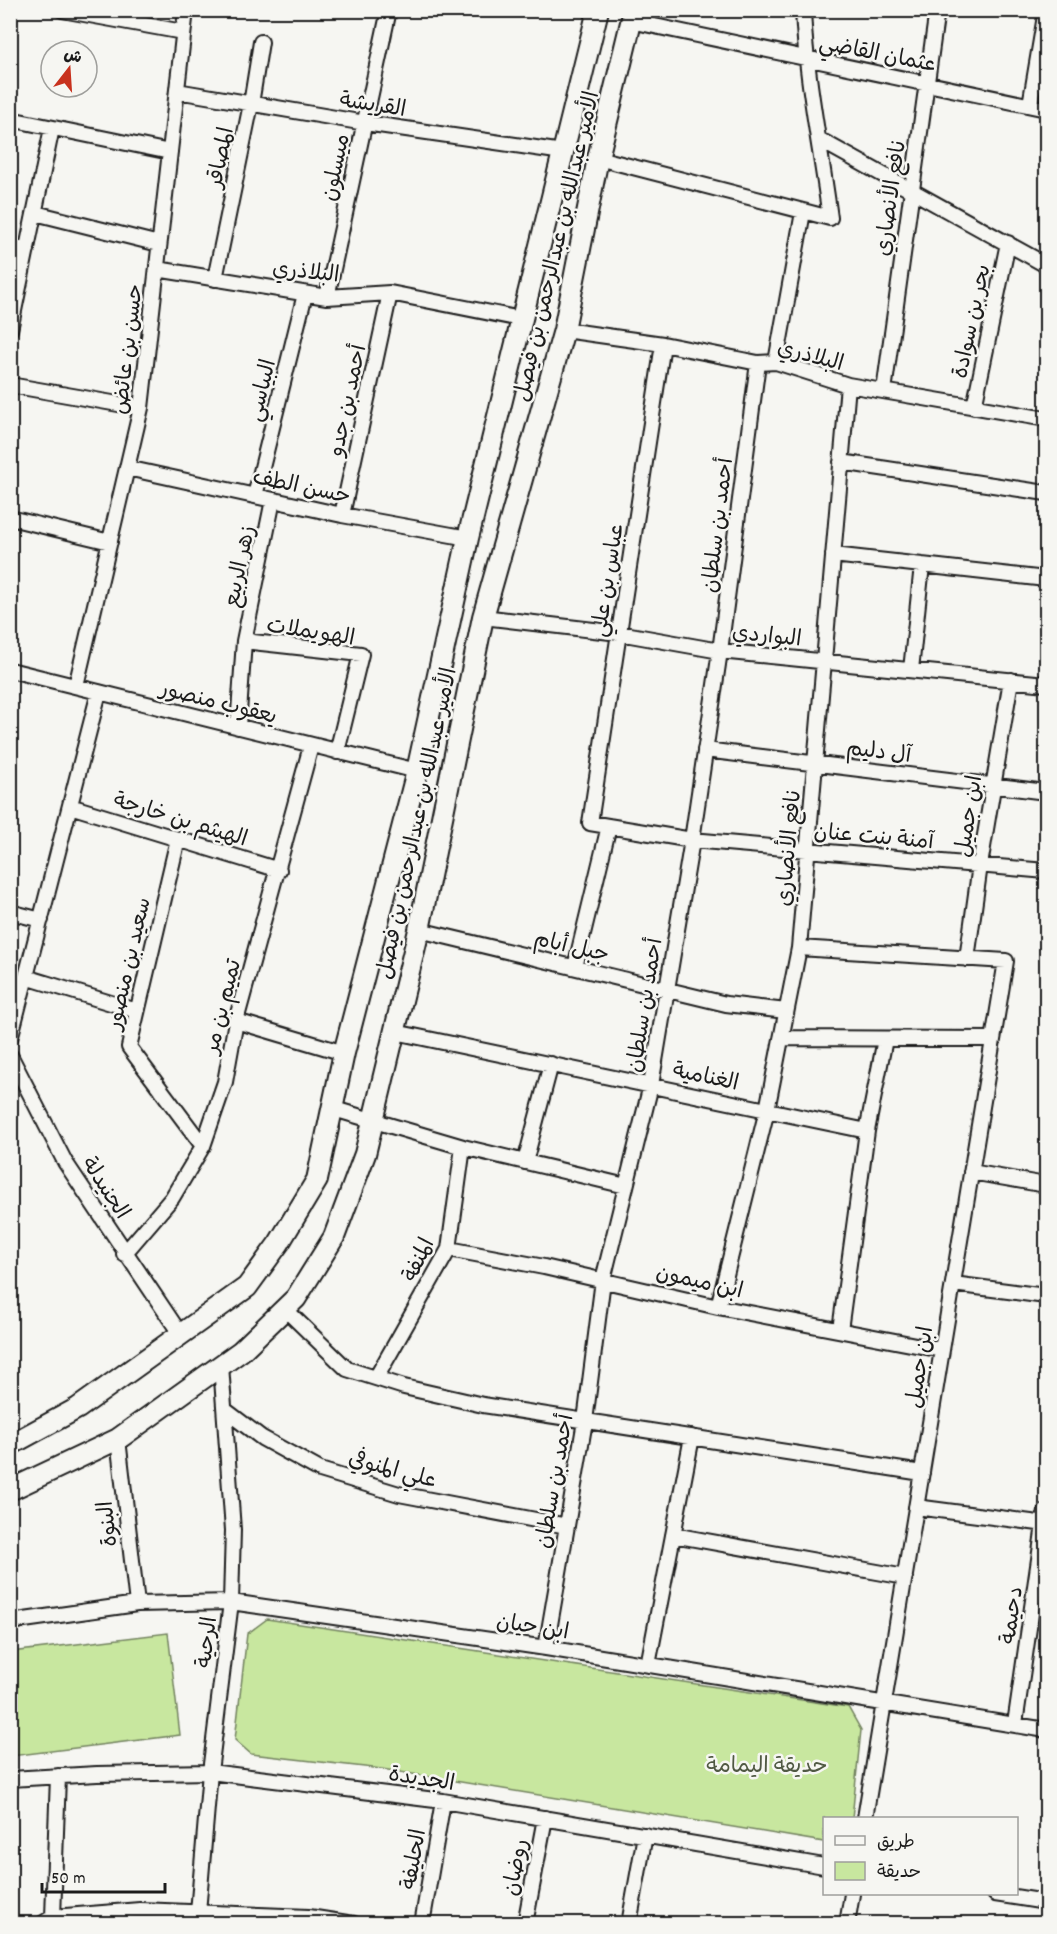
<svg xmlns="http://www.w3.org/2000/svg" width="1057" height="1934" font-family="Dekko,'Playpen Sans Arabic',sans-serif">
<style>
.green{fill:#c8e79f;stroke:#72825e;stroke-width:1.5}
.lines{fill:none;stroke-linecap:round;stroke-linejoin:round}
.street-casing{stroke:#1c1c1c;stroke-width:18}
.secondary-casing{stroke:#1c1c1c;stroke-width:24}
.street{stroke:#f6f6f2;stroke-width:14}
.secondary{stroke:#f6f6f2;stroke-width:20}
.labels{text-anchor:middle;stroke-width:5;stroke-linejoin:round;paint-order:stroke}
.street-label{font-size:22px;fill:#1c1c1c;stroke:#f6f6f2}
.park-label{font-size:22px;fill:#505943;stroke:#f6f6f2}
</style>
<rect width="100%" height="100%" fill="#f6f6f2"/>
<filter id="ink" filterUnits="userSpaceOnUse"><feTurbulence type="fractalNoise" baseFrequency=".0167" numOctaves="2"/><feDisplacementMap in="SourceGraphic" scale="12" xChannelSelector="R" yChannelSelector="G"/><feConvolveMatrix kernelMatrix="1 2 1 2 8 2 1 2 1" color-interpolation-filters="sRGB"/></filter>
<g filter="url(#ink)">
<path class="green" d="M267,1619L848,1707L861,1730L852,1818H824V1842L382,1769L251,1754L235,1740L247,1634Z
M168,1633L180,1735L11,1756V1652Z"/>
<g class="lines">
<g class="street-casing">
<path id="street" d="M62,10L183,32
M631,21L1046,109
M177,91L365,123L563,152
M1030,105L1046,10
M10,119L170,152
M820,140L1046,265
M598,158L830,218C821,149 806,80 803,10
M35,213L159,244
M10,247L27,250
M157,269L327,297L390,293L521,319
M215,279L251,104L261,42
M327,297L389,10
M10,330L52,128
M564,330L663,344L758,363L776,362L848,385L1046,419
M663,344L590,823L692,840L1046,871
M776,362L803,212
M10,385L141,408
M884,391L937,10
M974,407L1008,243
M841,462L1046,493
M127,468L342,515L468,538
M255,496L305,294
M342,515L390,293
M10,518L110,542
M833,555L1046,579
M483,617L619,633L720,651L1046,684
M244,641L273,500
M10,670L417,771
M911,670L922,565
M76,686L141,408L186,10
M238,727L244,641L361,654L337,752
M705,750L1046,792
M70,806L279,870
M178,839L129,1047L203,1146
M10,912L41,920
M419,930L726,1004L786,1011
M799,948L1006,961L865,1818
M967,959L980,865L1011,680
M575,967L609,826
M26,977L137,1011
M236,1021L344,1053
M395,1032L867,1131
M781,1038L993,1039
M10,1039L99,692
M10,1055L65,1162L181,1335
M334,1109L463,1147L626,1186
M525,1162L551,1064
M971,1172L1046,1185
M449,1249L544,1267L718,1307L942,1350
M124,1254L172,1198L203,1146L225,1082L236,1021L311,746
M953,1284L1046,1296
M718,1307L767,1110L799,948L848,385
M285,1309L347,1369L404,1387L483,1405L922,1473
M840,1330L867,1131L885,1039
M376,1378L449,1249L463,1147
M225,1410L262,1438L320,1470L399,1494L567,1526
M118,1439L137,1604
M916,1507L1046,1524
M673,1535L905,1577
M10,1622L137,1604L231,1602L546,1648L1046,1730
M546,1648L585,1421L603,1280L651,1085L692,840L720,651L758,363
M648,1665L692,1437
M1015,1724L1046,1511
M10,1779L97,1774L210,1772L443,1801L824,1866
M995,1894L1046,1902
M53,1917L58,1776
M42,1924L53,1917L140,1910L309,1917L354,1924
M197,1924L210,1772L231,1602L233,1530L221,1365
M422,1924L443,1801
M525,1924L545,1818
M629,1924L645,1835
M847,1924L852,1894"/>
</g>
<g class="secondary-casing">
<path id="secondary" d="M10,1445L78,1408L247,1287L279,1243L317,1180L344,1053L417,771L468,538L598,10
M10,1490L118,1439L241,1351L296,1298L334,1237L365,1154L419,930L483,617L564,330L598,158L634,10"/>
</g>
<use href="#street" class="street"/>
<use href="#secondary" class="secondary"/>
</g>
</g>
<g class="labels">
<g class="street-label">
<text transform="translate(878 52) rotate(11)" y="8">عثمان القاضي</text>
<text transform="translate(373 103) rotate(9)" y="8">القريشة</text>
<text transform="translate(219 157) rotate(-78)" y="8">المصاقر</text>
<text transform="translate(334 167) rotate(-78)" y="8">ميسلون</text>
<text transform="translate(889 198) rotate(-82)" y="8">نافع الأنصاري</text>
<text transform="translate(555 246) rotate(-77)" y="8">الأمير عبدالله بن عبدالرحمن بن فيصل</text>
<text transform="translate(306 270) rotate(6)" y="8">البلاذري</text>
<text transform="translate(970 321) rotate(-78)" y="8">بحر بن سوادة</text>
<text transform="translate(126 349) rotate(-83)" y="8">حسن بن عائض</text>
<text transform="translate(811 354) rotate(15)" y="8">البلاذري</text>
<text transform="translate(260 390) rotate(-76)" y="8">البياسي</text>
<text transform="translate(346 400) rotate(-78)" y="8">أحمد بن جدو</text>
<text transform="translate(302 485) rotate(12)" y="8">حسن الطف</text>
<text transform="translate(716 525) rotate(-83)" y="8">أحمد بن سلطان</text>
<text transform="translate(238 566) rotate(-78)" y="8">زهر الربيع</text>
<text transform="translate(606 580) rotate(-81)" y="8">عباس بن علي</text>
<text transform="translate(311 630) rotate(9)" y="8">الهويملات</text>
<text transform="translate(767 634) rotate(6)" y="8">البواردي</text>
<text transform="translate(219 701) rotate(14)" y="8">يعقوب منصور</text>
<text transform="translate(879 750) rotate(7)" y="8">آل دليم</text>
<text transform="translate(967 816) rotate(-81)" y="8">ابن جميل</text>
<text transform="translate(181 818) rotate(17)" y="8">الهيثم بن خارجة</text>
<text transform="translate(415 823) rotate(-78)" y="8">الأمير عبدالله بن عبدالرحمن بن فيصل</text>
<text transform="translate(874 835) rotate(5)" y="8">آمنة بنت عنان</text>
<text transform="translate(787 848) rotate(-85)" y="8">نافع الأنصاري</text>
<text transform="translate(572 945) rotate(13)" y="8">جبل أبام</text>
<text transform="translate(127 963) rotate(-77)" y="8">سعيد بن منصور</text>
<text transform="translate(643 1005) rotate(-81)" y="8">أحمد بن سلطان</text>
<text transform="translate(221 1006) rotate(-76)" y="8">تميم بن مر</text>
<text transform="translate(706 1075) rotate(12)" y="8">الغنامية</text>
<text transform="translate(107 1187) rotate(57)" y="8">الجنيدلة</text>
<text transform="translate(417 1259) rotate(-64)" y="8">المنفة</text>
<text transform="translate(700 1280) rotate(13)" y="8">ابن ميمون</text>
<text transform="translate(918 1367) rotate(-81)" y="8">ابن جميل</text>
<text transform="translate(393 1468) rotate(15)" y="8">علي المنوفي</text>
<text transform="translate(553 1481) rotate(-80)" y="8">أحمد بن سلطان</text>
<text transform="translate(106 1524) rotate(-96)" y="8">البنوة</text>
<text transform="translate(1010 1615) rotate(-82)" y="8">دحيمة</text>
<text transform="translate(533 1625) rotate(9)" y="8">ابن حيان</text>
<text transform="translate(205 1642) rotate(-83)" y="8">الرحية</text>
<text transform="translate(422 1777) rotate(9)" y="8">الجديدة</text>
<text transform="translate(412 1859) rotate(-80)" y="8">الحليفة</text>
<text transform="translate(514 1867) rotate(-79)" y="8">روضان</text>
</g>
<g class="park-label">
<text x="767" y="1772">حديقة اليمامة</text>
</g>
</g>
<rect width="1057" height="1934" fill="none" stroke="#f6f6f2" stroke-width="36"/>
<rect x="18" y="18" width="1021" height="1898" fill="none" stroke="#1c1c1c" stroke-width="2" filter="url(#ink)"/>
<rect x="823" y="1817" width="195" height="78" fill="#f6f6f2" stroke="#9f9f9c" stroke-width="1.5"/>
<rect x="835" y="1836" width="30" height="9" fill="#f6f6f2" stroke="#9f9f9c" stroke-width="1.5"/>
<text x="877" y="1847" font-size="18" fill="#1c1c1c">طريق</text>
<rect x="835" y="1862" width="30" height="18" fill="#c8e79f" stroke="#9f9f9c" stroke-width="1.5"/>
<text x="877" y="1877" font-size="18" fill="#1c1c1c">حديقة</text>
<g transform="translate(69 69) rotate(17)"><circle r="28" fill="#f6f6f2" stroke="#9f9f9c" stroke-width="1.5"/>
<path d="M0-4.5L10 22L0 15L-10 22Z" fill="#c8321e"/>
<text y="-9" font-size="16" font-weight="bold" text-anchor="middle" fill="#1c1c1c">ش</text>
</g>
<path d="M42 1883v9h123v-9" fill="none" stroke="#1c1c1c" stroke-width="3"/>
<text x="51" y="1883" font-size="18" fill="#1c1c1c" stroke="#f6f6f2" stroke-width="4.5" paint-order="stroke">50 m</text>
</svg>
